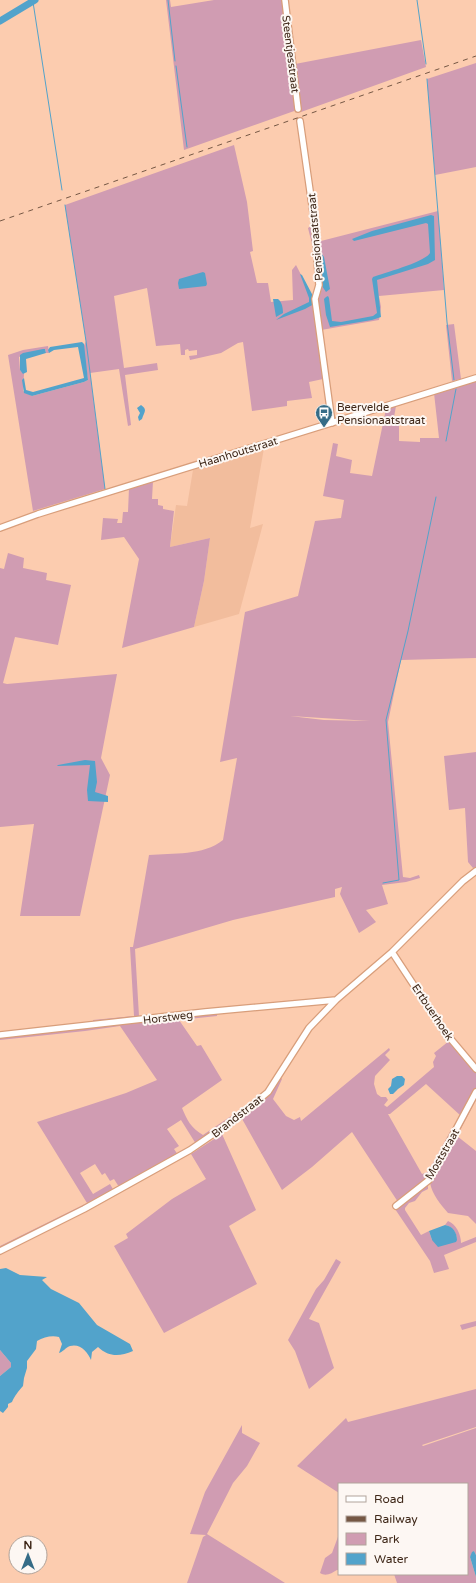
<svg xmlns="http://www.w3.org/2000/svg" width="476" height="1583" font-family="'Varela Round',sans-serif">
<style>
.built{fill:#f2bd9d}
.green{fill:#d09cb2;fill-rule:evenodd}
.water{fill:#52a3cb}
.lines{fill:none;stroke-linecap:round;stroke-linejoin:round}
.stream{stroke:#52a3cb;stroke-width:1}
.river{stroke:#52a3cb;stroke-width:7}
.minor-casing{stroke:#d89e7b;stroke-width:8}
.minor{stroke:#fff;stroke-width:5.5}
.rail{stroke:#755744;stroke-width:1;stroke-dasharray:5 5;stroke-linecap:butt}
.labels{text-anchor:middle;stroke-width:4;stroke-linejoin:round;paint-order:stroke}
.street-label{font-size:11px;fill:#3e2718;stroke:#fdf7f3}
.poi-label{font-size:11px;fill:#3e2718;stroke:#fdf7f3;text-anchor:start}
</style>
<rect width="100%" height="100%" fill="#fcccaf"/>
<path class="built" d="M264,448L250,528L263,524L239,614L194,627L204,581L210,538L170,547L176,505L187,506L193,470Z"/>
<path class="green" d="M166,0H170L171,7L214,0H282L297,110L184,150Z
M421,40L426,67L301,112L295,64Z
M476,63V167L435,175L427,79Z
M234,145L247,202L253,251L250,252L257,283H268L271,302L293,300L292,270L296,265L312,296L323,379L309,382L312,398L287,401V406L252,411L243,342L238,343L221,353L190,360L189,356L197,355V350L189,351L188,349L185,350V355H181L180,344L156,346L147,288L114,296L124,368L157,363L158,370L125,375L131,425L128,426L119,369L90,373L105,489L33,511L8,355L23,350L48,346L49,353H46L45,349L19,357L20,370L24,374L23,391L32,396L84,382L88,380L83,348L86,341L65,205Z
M306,147L321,241L438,211L444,290L379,296L381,307L379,320L321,330L317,303L318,243L312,244L308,228L311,226L301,148Z
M454,324L461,379L452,381L446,325Z
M476,381V658L401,660L388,722L403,877L410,878L419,875L420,878L406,882L382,885L388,904L366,910L376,922L359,933L340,894L342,887L335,889V897L233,920L135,949L139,1016L178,1012L179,1017L217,1013V1016L179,1020L197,1046L201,1045L222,1080L182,1108C187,1120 191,1128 203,1135L237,1112L238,1114L196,1144L181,1120L167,1129L179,1146L174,1149L178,1155L119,1187L114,1179L110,1181L105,1173L102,1175L95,1164L80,1173L93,1194L110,1184L114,1191L0,1249V1246L87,1203L37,1122L126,1093L157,1080L120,1026L85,1031L0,1040V1037L93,1023V1020L134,1016L130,947H133L149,855C173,853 203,856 223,840L237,758L220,762L245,612L298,596L315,521L341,518L344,500L323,496L333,443L338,444L336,456L352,460L350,473L372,476L386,409L396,406L393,423L399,424V441L420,442V438H439L434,393ZM290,716L370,721L324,720Z
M153,481L152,499H158V505L163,506V509L174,511L170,547L210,538L204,581L194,627L122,648L139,559L124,537L101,540L103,518L118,519L117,523H122L123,512H128L129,488Z
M8,553L24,558L23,568L47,573L46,580L71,585L58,645L15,637L3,683L7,684L117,674L101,758L110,775L80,916H20L34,824L0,827V568L4,569Z
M476,752V867L473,868L468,862L465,808L449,810L444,756Z
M449,1041L476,1071V1088L461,1116L426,1084L390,1114H388L422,1174L428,1172L451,1130H453L428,1179L398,1202L352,1132L312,1167L282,1190L241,1117L280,1077L282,1079L273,1099L286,1116L294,1120L300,1117L301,1121L389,1048L390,1050L385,1055L390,1060L375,1076L374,1084L377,1094L381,1097H386L388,1100L384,1105L387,1107L434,1067L433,1062L436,1056L434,1053Z
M476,1096V1100L457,1136L476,1151V1224L468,1216L448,1213C441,1205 432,1194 430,1183Z
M222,1134L256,1210L229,1226L257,1284L164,1333L114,1246L128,1238L126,1234L172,1199L206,1179L191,1154Z
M428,1185V1189L422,1192L415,1201L409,1203L405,1208V1210L421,1235L429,1231L432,1240H457C457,1233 452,1226 445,1225L448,1221C456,1224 461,1234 461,1243L476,1237V1242L444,1255L449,1269L434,1273L430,1261L395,1209Z
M336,1259L341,1262L309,1319L319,1323L334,1368L309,1389L295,1351L288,1340L316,1289L324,1280Z
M476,1321V1326L462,1330L460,1325Z
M0,1350L11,1363V1367L0,1376Z
M476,1389V1427L422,1445L423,1446L476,1428V1555L474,1551L470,1557L476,1577V1583H397L394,1574H467V1484H339V1493L297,1466L346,1418L348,1422Z
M242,1425V1433L260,1443L247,1466L233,1483L207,1534L285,1583H187L203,1537L206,1535L190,1534L205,1492Z
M339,1534V1570H337C332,1573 326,1577 320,1573L325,1558L332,1553Z"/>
<path class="water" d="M431,215L434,216L435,260L428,264L377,280L381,317L372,320L330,327L326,315L324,299L326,297L328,296L329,298L332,321L341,322L373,316L377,313L372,279L373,277C384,273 425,262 430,253L428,224L426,223L354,241L352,239L372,231Z
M321,253L324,257L330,289L326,292L322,286L319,256Z
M203,272L205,273L207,284L206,286L179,289L178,283L179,279Z
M300,274L302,275L313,296L314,304L305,309L276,320L284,314L309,302V298Z
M273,299H278C282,302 283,308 283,313L276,317Z
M82,342L84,344L88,380L84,382L32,396L24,393L22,380L24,378L26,390L33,392L84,378L78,347L54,350L49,353L48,350L50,347Z
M43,349H45L46,353L26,359L27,372L23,374L20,370V355L23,353Z
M141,405C148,410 144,412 142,419L139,421L138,417L140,413L137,408Z
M85,760L95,761L97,782L95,792L108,796V802L88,801L87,790L90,765L57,766L58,765Z
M397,1076H402L405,1079L404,1085L398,1089L393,1094H390L388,1089L391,1086L392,1079Z
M445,1225C453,1226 457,1233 457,1240L456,1242L438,1247L432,1240L429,1231Z
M6,1268L20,1275L47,1277L42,1280L51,1289L79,1303L97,1325L130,1344L133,1351C119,1357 109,1357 98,1347L92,1352L91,1360C88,1352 80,1343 70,1346C65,1348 63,1352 59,1353L62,1344L59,1337C52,1335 44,1337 37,1341L36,1349L27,1361V1368L24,1378L23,1386C18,1392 15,1395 12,1402L8,1404V1407L3,1413L0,1411V1376L11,1367V1363L0,1350V1269Z
M474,1551L476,1555V1577L470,1557L472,1552Z"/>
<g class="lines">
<path class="stream" d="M168,0L175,61
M417,0L426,64
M33,2L62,190
M176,66L187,147
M427,79L447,322L454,380
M65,205L86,341L105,489
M446,441L456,389
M383,883L399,880L386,720L408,631L436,497"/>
<path class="river" d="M0,21L35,0"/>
<g class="minor-casing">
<path id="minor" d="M285,0L298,109
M300,121L314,219L319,285L315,299L332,423
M0,528L38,514L476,378
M392,952L444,1031L476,1069
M0,1035L205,1012L336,1000
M396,1206L429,1180L476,1092
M0,1251L84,1209L190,1150L238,1117L268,1092L309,1028L336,1000L392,952L463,881L476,871"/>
</g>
<use href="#minor" class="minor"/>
<path class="rail" d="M0,221L476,56"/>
</g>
<defs>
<g id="bus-pin" transform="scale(0.9)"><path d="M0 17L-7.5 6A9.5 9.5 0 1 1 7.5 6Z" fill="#356c87" stroke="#fdf7f3"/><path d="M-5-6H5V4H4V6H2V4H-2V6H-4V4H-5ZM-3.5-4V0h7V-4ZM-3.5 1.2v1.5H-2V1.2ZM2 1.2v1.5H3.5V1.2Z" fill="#fff"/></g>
</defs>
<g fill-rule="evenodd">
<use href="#bus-pin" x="324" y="413"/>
</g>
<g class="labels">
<g class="street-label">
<text transform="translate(291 54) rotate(83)" y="4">Steentjesstraat</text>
<text transform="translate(315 237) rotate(-95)" y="4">Pensionaatstraat</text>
<text transform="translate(238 452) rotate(-17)" y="4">Haanhoutstraat</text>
<text transform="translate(433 1012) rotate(56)" y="4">Ertbuerhoek</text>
<text transform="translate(168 1017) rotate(-7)" y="4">Horstweg</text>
<text transform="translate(237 1116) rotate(-38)" y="4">Brandstraat</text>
<text transform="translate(442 1154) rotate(-60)" y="4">Moststraat</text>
</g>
<g class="poi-label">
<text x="337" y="411">Beervelde<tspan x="337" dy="13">Pensionaatstraat</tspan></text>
</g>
</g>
<rect x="338" y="1483" width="130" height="92" fill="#fdf7f3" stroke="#b1a49b"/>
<rect x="346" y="1496" width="20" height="6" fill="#ffffff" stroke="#b1a49b"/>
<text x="374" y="1503" font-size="12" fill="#3e2718">Road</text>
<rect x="346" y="1516" width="20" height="6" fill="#755744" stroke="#b1a49b"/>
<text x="374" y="1523" font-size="12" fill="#3e2718">Railway</text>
<rect x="346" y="1533" width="20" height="12" fill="#d09cb2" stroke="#b1a49b"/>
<text x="374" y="1543" font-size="12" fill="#3e2718">Park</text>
<rect x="346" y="1553" width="20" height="12" fill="#52a3cb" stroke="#b1a49b"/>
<text x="374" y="1563" font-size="12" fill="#3e2718">Water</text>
<g transform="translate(28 1555)"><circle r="19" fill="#fdf7f3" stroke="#b1a49b"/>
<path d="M0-3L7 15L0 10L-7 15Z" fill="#356c87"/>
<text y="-6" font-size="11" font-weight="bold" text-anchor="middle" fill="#3e2718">N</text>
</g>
</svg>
